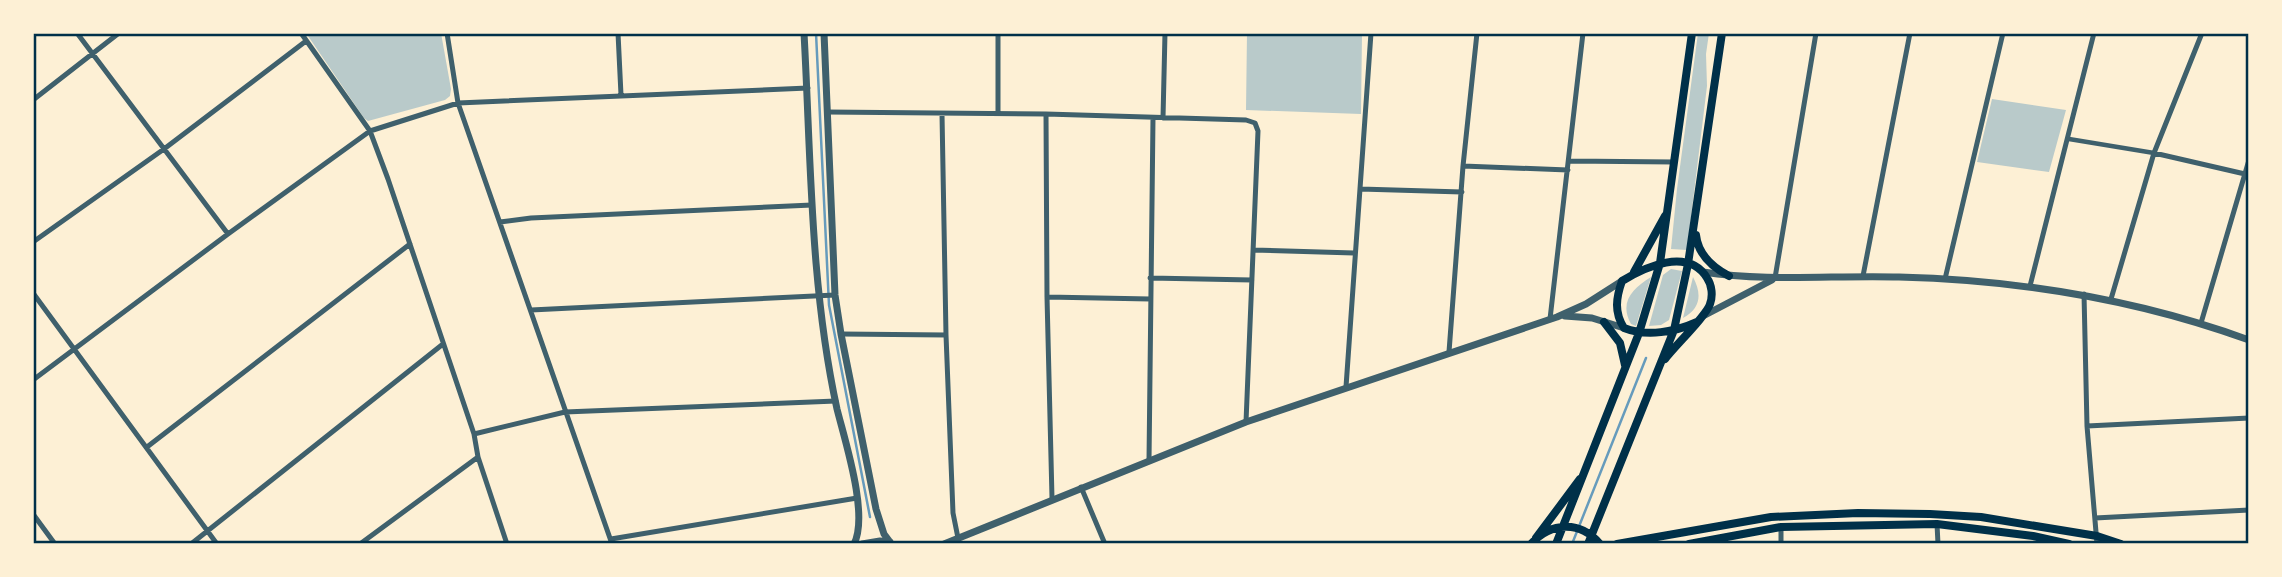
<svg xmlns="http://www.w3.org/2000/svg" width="2282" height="577" font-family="'Crimson Pro',serif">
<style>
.green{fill:#b9caca}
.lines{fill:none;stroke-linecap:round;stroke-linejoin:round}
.stream{stroke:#669bbc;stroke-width:2.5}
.pedestrian{stroke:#3f606c;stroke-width:4.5}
.minor{stroke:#3f606c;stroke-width:5}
.tertiary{stroke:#3f606c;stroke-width:7}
.secondary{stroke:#003049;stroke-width:8}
.neatline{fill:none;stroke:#003049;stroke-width:2.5}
</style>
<rect width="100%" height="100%" fill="#fdf0d5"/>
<path class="green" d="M306,33H441L451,89L450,96L445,100L368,121L364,118Z
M1247,33H1362L1361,114L1246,110Z
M1698,33H1709L1706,54L1707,86L1687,250L1671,249L1677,189Z
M1992,99L2066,110L2049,172L1977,162Z
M1671,269L1682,271L1669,320L1661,325L1649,326L1663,275Z
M1651,277L1636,326L1631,324C1619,302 1632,289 1651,277Z
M1693,277C1702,294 1701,308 1683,318Z"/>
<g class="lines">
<path class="stream" d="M816,33L829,305L870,517
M1572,544L1646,358"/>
<path class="pedestrian" d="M2069,139L2154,153"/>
<path class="minor" d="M77,33L228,234
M301,33L370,131L388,179L474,434L478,457L507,544
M447,33L458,103L612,544
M618,33L621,95
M33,100L119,33
M827,112L1046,114L1246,120L1255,123L1258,131L1246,422
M998,113V33
M942,114L946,335L953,513L958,538
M1046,114L1047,297L1052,498
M1163,118L1165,33
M2154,153L2245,174
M1569,161L1674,162
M1463,166L1568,170
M1360,189L1462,192
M500,222L531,218L812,205
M33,242L164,149L306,41
M1253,250L1354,253
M1863,276L1910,33
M1150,278L1252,280
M1775,278L1816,33
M1945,279L2003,33
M2030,286L2094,33
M33,293L217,544
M2084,294L2087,426L2097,544
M1047,297L1150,299
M2111,299L2154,153L2202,33
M531,310L835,295
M1550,319L1583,33
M2201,323L2249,160
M841,334L946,335
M1449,352L1463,166L1477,33
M33,380L228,234L370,131L458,103L808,88
M1346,387L1371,33
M2087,426L2249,418
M474,434L565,412L836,401
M147,447L410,244
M1149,461L1153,118
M1081,487L1105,544
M33,514L55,544
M2095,518L2249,510
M1937,524L1938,544
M1781,527V544
M611,539L857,498
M191,544L443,344
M360,544L478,457"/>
<path class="tertiary" d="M804,33C811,159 810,285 837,409C845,441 869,515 854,544
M824,33L835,295L841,334L876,509L884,534L890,542
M1703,272C1768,282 1834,275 1899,277C2019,280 2136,299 2249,340
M1705,315L1772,280
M1565,316L1592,318L1624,328
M862,544L880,541L890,542
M944,544L1246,422L1557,317L1586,304L1622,281"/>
<path class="secondary" d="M1696,235C1698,255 1712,267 1729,276
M1634,272L1665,216
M1604,322L1620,343L1625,365
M1665,359C1674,347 1707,315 1710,304C1713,296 1712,285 1707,278C1688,247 1645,267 1622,281C1616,298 1614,312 1624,328C1647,337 1675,332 1697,322
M1536,538L1580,479
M1531,544C1551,522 1580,520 1600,544
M1556,544L1639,333L1660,263L1692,33
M1588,544L1674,330L1688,264L1722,33
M1617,544L1771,517L1858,513L1930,514L1981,517L2097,536L2121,544
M1689,544L1781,527L1937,524L2033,536L2069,544"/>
</g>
<rect width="2282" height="577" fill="none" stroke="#fdf0d5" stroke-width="70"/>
<rect x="35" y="35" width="2212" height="507" class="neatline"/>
</svg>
